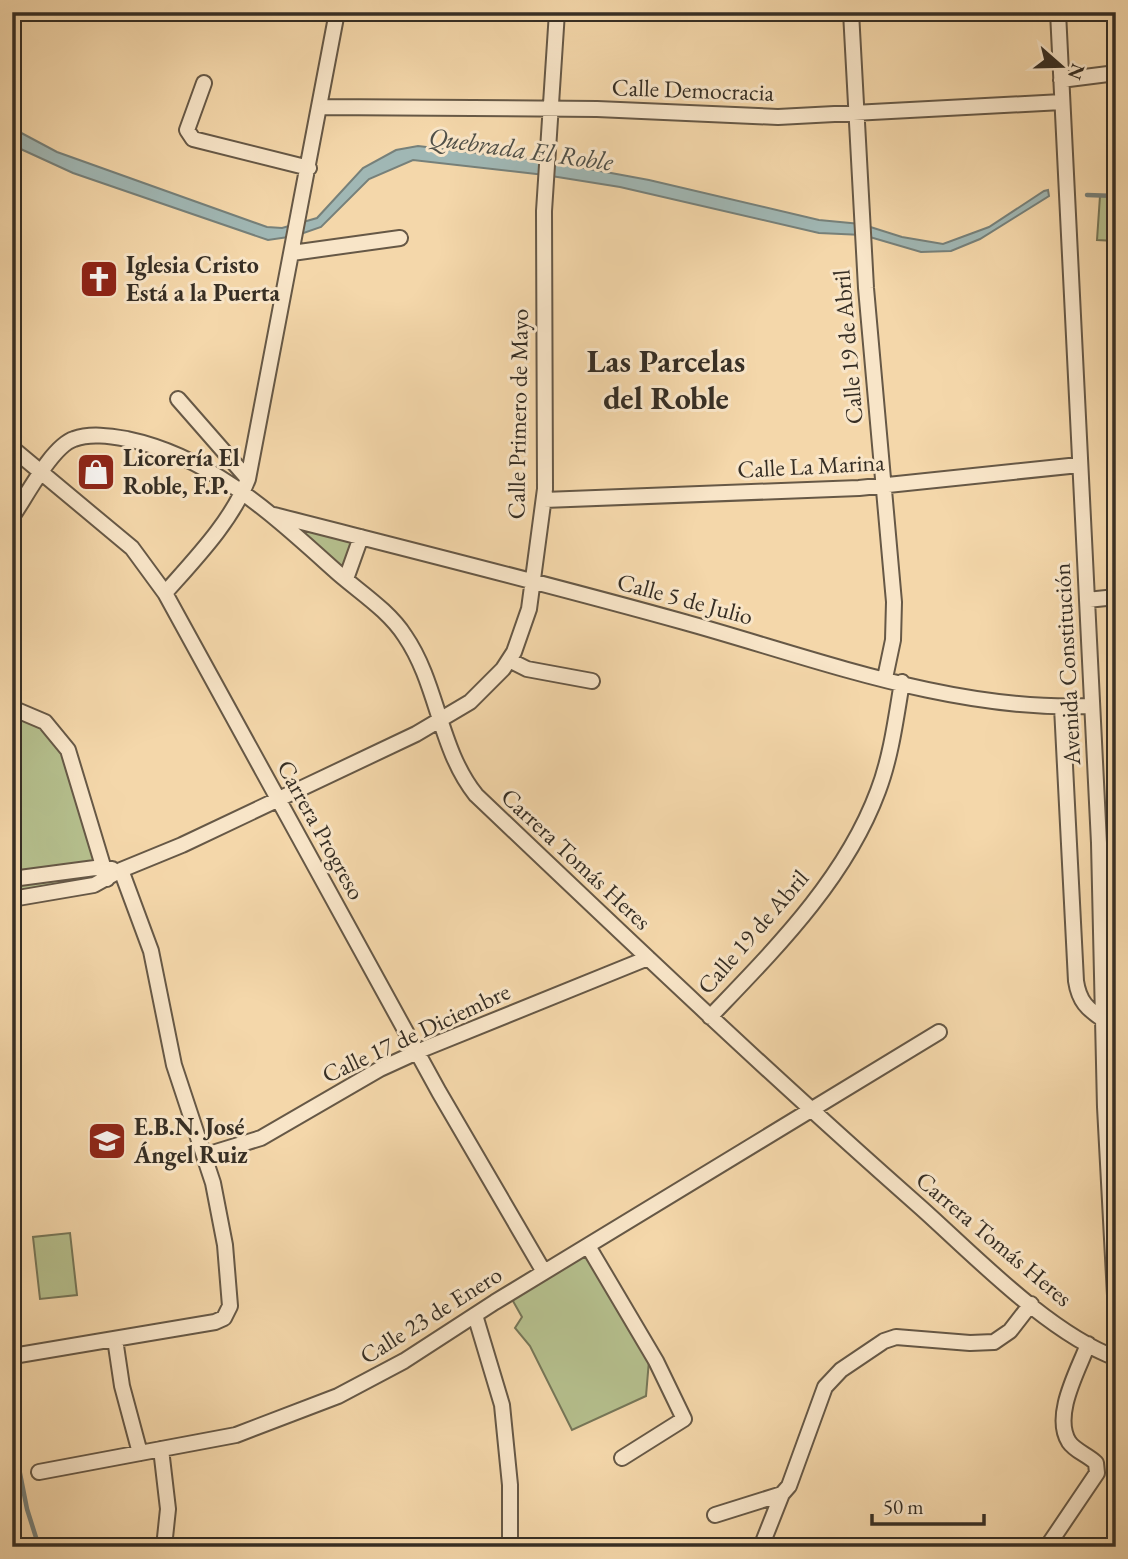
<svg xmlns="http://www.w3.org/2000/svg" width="1128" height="1559" font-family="'EB Garamond',serif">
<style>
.green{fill:#b5bf8d;stroke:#767658;stroke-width:2}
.water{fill:#a0b7b4;stroke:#76807a;stroke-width:2}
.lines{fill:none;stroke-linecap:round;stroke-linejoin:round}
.stream{stroke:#76807a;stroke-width:4.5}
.street-casing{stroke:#665846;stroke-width:18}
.street{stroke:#f8e5c8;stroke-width:14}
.labels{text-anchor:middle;stroke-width:6;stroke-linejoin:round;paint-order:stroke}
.street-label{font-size:24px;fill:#362e24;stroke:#f8e5c8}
.poi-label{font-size:24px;font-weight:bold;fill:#362e24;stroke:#f8e5c8;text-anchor:start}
.water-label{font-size:26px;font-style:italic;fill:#505048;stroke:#f8e5c8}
.district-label{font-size:32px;font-weight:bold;fill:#362e24;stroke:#f8e5c8}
</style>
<rect width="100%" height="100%" fill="#f4d7aa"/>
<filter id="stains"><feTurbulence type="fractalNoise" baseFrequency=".00286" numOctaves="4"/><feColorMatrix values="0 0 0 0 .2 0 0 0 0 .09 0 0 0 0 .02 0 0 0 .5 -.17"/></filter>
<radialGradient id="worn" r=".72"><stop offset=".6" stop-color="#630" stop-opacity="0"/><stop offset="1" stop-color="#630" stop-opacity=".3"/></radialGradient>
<path class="green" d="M1100,196H1116V241L1097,240Z
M269,513L361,537L346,579Z
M12,708L53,729L107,879L12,899Z
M70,1233L77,1295L40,1299L33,1237Z
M588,1246L649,1360L646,1396L572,1430L530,1346L515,1328L522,1317L509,1294Z"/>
<path class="water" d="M12,128L57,152L267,227L282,228L317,218L363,168L396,150L418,146L546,161L649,180L819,220L861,224L902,237L943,244L989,227L1044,191L1048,190L1049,196L980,239L951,251L921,252L863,235L819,233L620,187L545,175L413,160L369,179L321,227L295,236L268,240L73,173L12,145Z"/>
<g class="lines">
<path class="stream" d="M1087,195L1116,196
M12,1433L27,1509L39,1547"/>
<g class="street-casing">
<path id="street" d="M851,12L866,288L894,602L893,640L885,678
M1058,12L1099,843L1105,1107L1116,1314
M1061,80L1116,73
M204,83L187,130L193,139L309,168
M321,107L597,109L778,117L1062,102
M292,253L400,238
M178,399L248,479
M12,448L132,548L165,593L439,1092L544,1272
M544,500L859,488L1079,465
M274,515C411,550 548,584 684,622C817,659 953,712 1092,706
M12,517C26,497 52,446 74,439C90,433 110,436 127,439C213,457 275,517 339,574C361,593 389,611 405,636C438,684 439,749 476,795C622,934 768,1073 919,1206C973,1254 1048,1333 1116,1358
M346,579L361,537
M165,593C195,559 232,521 248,479L337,12
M1087,600L1116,597
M509,660L527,669L592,681
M1062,707L1076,981C1079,1001 1087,1009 1104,1020
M12,708L45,722L68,750L107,879
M12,879L95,868L112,869
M12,899L94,885L121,870L182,845L416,734L470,702L503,669L514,652L529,609L545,489L544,211L557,12
M710,1017C774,950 845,880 878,791C891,757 896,718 902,682
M206,1155L261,1138L380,1069L426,1048L648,958
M588,1246L656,1361L684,1419L622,1458
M475,1315L502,1405L510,1485V1547
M115,1339L122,1386L140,1453
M13,1356L215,1322L224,1318L230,1306L225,1245L213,1183L174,1065L151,951L121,870
M161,1449L168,1509L164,1547
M39,1472L236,1435L338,1396L404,1361L495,1302L939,1032
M715,1515L782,1494L789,1486L825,1387L841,1370L884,1341L896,1337L970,1343L994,1342L1010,1331L1031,1304
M761,1547L782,1494
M1047,1547L1097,1473L1096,1463C1088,1455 1075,1451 1069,1442C1052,1415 1079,1369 1088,1344"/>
</g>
<use href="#street" class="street"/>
</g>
<defs>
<g id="church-square" transform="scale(2.0125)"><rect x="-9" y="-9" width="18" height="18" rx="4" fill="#8f2418" stroke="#f8e5c8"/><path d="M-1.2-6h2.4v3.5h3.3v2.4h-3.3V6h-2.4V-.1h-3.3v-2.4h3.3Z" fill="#fff"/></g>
<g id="shop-square" transform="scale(2.0125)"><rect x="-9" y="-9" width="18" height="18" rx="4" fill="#8f2418" stroke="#f8e5c8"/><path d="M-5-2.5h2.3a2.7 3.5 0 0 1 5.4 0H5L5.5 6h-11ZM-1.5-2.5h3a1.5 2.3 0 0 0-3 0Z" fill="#fff"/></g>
<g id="school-square" transform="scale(2.0125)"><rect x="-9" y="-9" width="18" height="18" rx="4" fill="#8f2418" stroke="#f8e5c8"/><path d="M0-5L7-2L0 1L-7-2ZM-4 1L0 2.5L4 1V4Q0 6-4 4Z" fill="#fff"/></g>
</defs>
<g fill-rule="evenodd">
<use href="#church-square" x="99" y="279"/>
<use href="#shop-square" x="96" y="472"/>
<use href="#school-square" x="107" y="1141"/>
</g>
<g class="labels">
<g class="street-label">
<text transform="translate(693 90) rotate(2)" y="8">Calle Democracia</text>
<text transform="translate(848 347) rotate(-95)" y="8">Calle 19 de Abril</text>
<text transform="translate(518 414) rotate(-89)" y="8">Calle Primero de Mayo</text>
<text transform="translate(811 466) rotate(-3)" y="8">Calle La Marina</text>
<text transform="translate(685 599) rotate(15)" y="8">Calle 5 de Julio</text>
<text transform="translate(1067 664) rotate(-93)" y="8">Avenida Constitución</text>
<text transform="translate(321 830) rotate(61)" y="8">Carrera Progreso</text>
<text transform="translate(576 859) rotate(43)" y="8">Carrera Tomás Heres</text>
<text transform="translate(753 932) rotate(-49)" y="8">Calle 19 de Abril</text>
<text transform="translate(416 1033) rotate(-25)" y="8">Calle 17 de Diciembre</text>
<text transform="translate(994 1239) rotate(40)" y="8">Carrera Tomás Heres</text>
<text transform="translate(431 1315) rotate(-32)" y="8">Calle 23 de Enero</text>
</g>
<g class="poi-label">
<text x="126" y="273">Iglesia Cristo<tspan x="126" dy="28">Está a la Puerta</tspan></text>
<text x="123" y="466">Licorería El<tspan x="123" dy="28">Roble, F.P.</tspan></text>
<text x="134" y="1135">E.B.N. José<tspan x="134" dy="28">Ángel Ruiz</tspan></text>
</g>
<g class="water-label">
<text transform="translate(521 149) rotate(8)" y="9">Quebrada El Roble</text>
</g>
<g class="district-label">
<text x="666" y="372">Las Parcelas<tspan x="666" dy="37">del Roble</tspan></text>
</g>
</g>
<rect width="1128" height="1559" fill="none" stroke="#f4d7aa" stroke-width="42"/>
<rect x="14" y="14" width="1100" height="1531" fill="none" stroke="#362e24" stroke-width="3.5"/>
<rect x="21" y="21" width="1086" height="1517" fill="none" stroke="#362e24" stroke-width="2"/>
<g transform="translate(1061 66) rotate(110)" stroke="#f8e5c8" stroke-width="5" paint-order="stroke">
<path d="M0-5L12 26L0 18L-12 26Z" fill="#362e24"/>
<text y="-10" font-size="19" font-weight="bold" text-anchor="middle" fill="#362e24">N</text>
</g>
<path d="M872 1514v10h112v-10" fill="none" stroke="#362e24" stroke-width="3.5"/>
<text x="883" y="1514" font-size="21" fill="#362e24" stroke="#f8e5c8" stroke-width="5" paint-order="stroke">50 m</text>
<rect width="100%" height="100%" filter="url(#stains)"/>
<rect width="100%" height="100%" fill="url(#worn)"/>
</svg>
